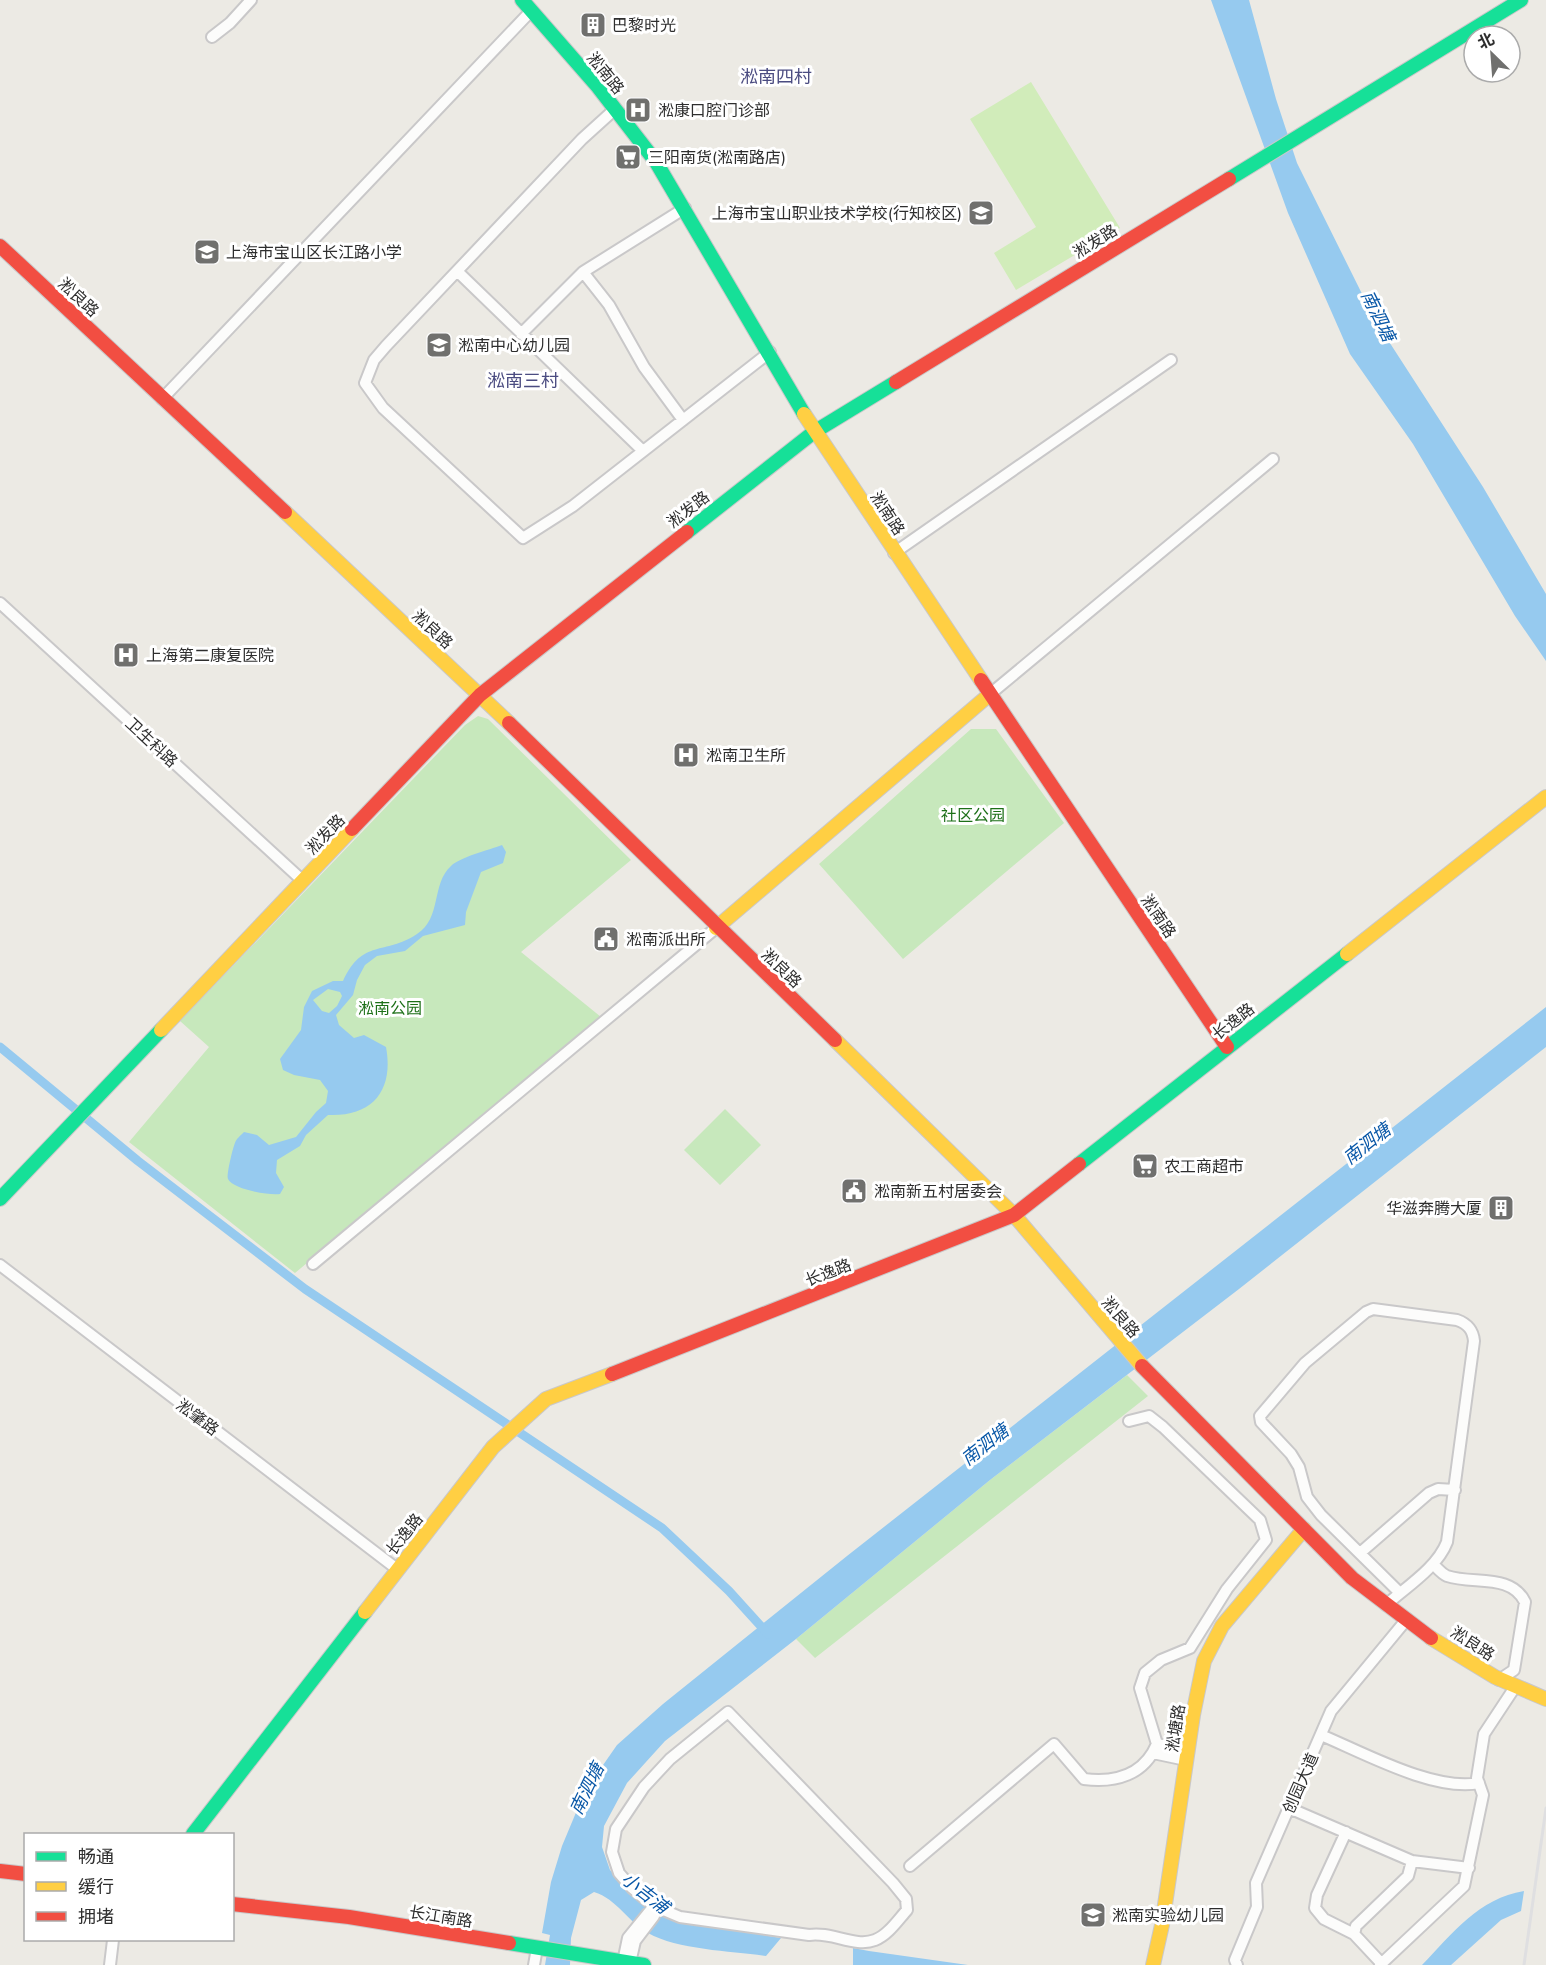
<svg xmlns="http://www.w3.org/2000/svg" width="1546" height="1965" font-family="'Nunito Sans','Noto Sans SC',sans-serif">
<style>
.green{fill:#c7e8bc}
.pitch{fill:#d1ecba}
.water{fill:#96caef;fill-rule:evenodd}
.lines{fill:none;stroke-linecap:round;stroke-linejoin:round}
.canal{stroke:#96caef;stroke-width:9}
.street-casing{stroke:#c9c8c9;stroke-width:14}
.fast-casing{stroke:#c9c8c9;stroke-width:16}
.slow-casing{stroke:#c9c8c9;stroke-width:16}
.jam-casing{stroke:#c9c8c9;stroke-width:16}
.street{stroke:#fcfcfb;stroke-width:10}
.fast{stroke:#16e098;stroke-width:14}
.slow{stroke:#ffcf43;stroke-width:14}
.jam{stroke:#f24e42;stroke-width:14}
.rail{stroke:#dfdfe1;stroke-width:3}
.labels{text-anchor:middle;stroke-width:6;stroke-linejoin:round;paint-order:stroke}
.poi-label{font-size:16px;fill:#2e2e2e;stroke:#fff;text-anchor:start}
.street-label{font-size:16px;fill:#2e2e2e;stroke:#fff}
.park-label{font-size:16px;fill:#1d7018;stroke:#fff}
.neighbourhood-label{font-size:18px;fill:#4b4c81;stroke:#fff}
.water-label{font-size:18px;font-style:italic;fill:#0857a7;stroke:#fff}
</style>
<rect width="100%" height="100%" fill="#eceae4"/>
<path class="green" d="M478,716L488,719L631,860L521,952L601,1017L295,1273L129,1142L209,1047L180,1021L465,725Z
M971,729H996L1064,823L903,959L819,864Z
M725,1109L761,1145L720,1185L684,1150Z
M1127,1375L1148,1396L815,1658L796,1639L990,1480Z"/>
<path class="pitch" d="M1031,82L1120,228L1016,290L994,253L1036,227L970,119Z"/>
<path class="water" d="M1211,0H1249L1276,99L1297,163L1375,320L1483,487L1546,594V661L1515,616L1413,444L1350,354L1288,213Z
M502,845L506,852L503,863L481,872L466,912L465,925L423,936L405,951L377,956L365,965L357,980L353,995L336,1015L339,1025L354,1038L364,1035L386,1047C394,1090 373,1117 328,1115L306,1135L300,1146L277,1160L276,1173L284,1187L280,1194C270,1196 232,1189 228,1179C226,1176 233,1147 235,1143C236,1139 241,1135 244,1132L257,1135L269,1145L296,1137L316,1112L326,1103L328,1091L320,1080L294,1075L283,1070L280,1059L301,1030L304,1007L312,991L333,981H343C363,938 384,956 417,934C442,918 431,884 451,866C460,857 489,850 502,845ZM328,989L340,992L342,996L337,1006L329,1013L322,1011L313,1000Z
M1546,1007V1047L1239,1289L990,1480L796,1639L665,1741L627,1783L604,1826L602,1847L610,1870L630,1892L643,1905L667,1918L781,1938L766,1956C732,1951 678,1950 648,1933C628,1922 617,1899 594,1892L581,1900L571,1938L570,1965H545L550,1935L542,1933L551,1882L562,1846L585,1791L617,1745L663,1704L847,1556Z
M1524,1891L1521,1911L1501,1920L1451,1965H1422C1452,1934 1479,1898 1524,1891Z
M853,1948L869,1951L968,1965H853Z"/>
<g class="lines">
<path class="canal" d="M0,1047L138,1161L305,1289L662,1528L729,1591L768,1634"/>
<g class="street-casing">
<path id="street" d="M212,37L230,23L251,0
M614,110L582,139L386,346L374,360L365,383L383,408L523,538L573,506L770,352
M458,272L643,451
M521,334L583,272
M162,399L531,11
M683,420L644,367L609,305L583,272L685,208
M894,553L1171,360
M0,603L303,881
M989,695L1273,459
M313,1264L716,928
M0,1265L397,1569
M1360,1553L1429,1493L1438,1489L1455,1490
M1433,1564C1437,1568 1442,1574 1447,1576C1473,1585 1511,1573 1525,1602L1514,1670L1499,1680
M1386,1605C1406,1587 1437,1568 1447,1542L1474,1341C1473,1330 1468,1324 1457,1320L1373,1309L1366,1312L1305,1363L1260,1416L1261,1422L1291,1454L1299,1467L1307,1497L1321,1515L1400,1593
M728,1712L893,1883L906,1899L907,1910C898,1920 888,1935 875,1940C855,1948 831,1931 809,1935L680,1917L654,1906L632,1888L619,1873L612,1852L616,1829L644,1787L670,1759Z
M1321,1735C1362,1752 1434,1792 1479,1783
M1157,1744L1188,1750
M1153,1753L1186,1760
M1289,1808L1412,1861L1469,1868
M1346,1832L1317,1895L1315,1908L1324,1919L1354,1934L1382,1964
M910,1866L1054,1744L1084,1779C1116,1783 1144,1775 1157,1744L1140,1688L1145,1673L1161,1660L1190,1648L1227,1589L1266,1540L1260,1520L1163,1427L1149,1416L1129,1421
M1354,1934L1356,1926L1408,1876L1412,1861
M623,1962L628,1938L654,1906
M630,1963L635,1941L654,1916
M110,1965L113,1940
M534,1965L537,1948
M1237,1965L1235,1960L1257,1907L1256,1883L1331,1711L1407,1619
M1380,1965L1464,1886L1483,1795L1477,1778L1484,1734L1515,1687"/>
</g>
<g class="fast-casing">
<path id="fast" d="M522,0L598,87L656,162L804,414
M1229,179L1521,0
M687,532L814,432L896,382
M1079,1164L1347,954
M0,1199L161,1030
M193,1834L365,1612
M509,1943L644,1965"/>
</g>
<g class="slow-casing">
<path id="slow" d="M804,414L981,680
M285,512L509,723
M716,928L989,695
M1347,954L1546,797
M161,1030L352,829
M835,1040L1014,1215L1142,1366
M365,1612L493,1447L546,1399L612,1374
M1431,1638L1495,1677L1546,1699
M1153,1965L1162,1925L1193,1715L1204,1661L1222,1626L1304,1529"/>
</g>
<g class="jam-casing">
<path id="jam" d="M0,246L285,512
M896,382L1229,179
M981,680L1227,1047
M509,723L835,1040
M352,829L480,695L687,532
M1142,1366L1352,1578L1431,1638
M612,1374L1014,1215L1079,1164
M0,1871L26,1874
M232,1904L349,1917L509,1943"/>
</g>
<use href="#street" class="street"/>
<use href="#fast" class="fast"/>
<use href="#slow" class="slow"/>
<use href="#jam" class="jam"/>
<path class="rail" d="M1524,1965L1546,1808"/>
</g>
<defs>
<g id="building-square" transform="scale(1.35)"><rect x="-9" y="-9" width="18" height="18" rx="4" fill="#70706e" stroke="#fff"/><path d="M-4-6H4V6H1V3H-1V6H-4ZM-2.5-4.3h1.7v1.8h-1.7ZM.8-4.3h1.7v1.8H.8ZM-2.5-1h1.7V.8h-1.7ZM.8-1h1.7V.8H.8Z" fill="#fff"/></g>
<g id="hospital-square" transform="scale(1.35)"><rect x="-9" y="-9" width="18" height="18" rx="4" fill="#70706e" stroke="#fff"/><path d="M-5-5h3v3.5h4V-5h3V5h-3V1.5h-4V5h-3Z" fill="#fff"/></g>
<g id="supermarket-square" transform="scale(1.35)"><rect x="-9" y="-9" width="18" height="18" rx="4" fill="#70706e" stroke="#fff"/><path d="M-6-5.5h2.5l.6 2H6L4.5 2H-2.5L-4.4-4H-6ZM-1.5 3.2a1.3 1.3 0 1 0 .1 0ZM3 3.2a1.3 1.3 0 1 0 .1 0Z" fill="#fff"/></g>
<g id="school-square" transform="scale(1.35)"><rect x="-9" y="-9" width="18" height="18" rx="4" fill="#70706e" stroke="#fff"/><path d="M0-5L7-2L0 1L-7-2ZM-4 1L0 2.5L4 1V4Q0 6-4 4Z" fill="#fff"/></g>
<g id="civic-square" transform="scale(1.35)"><rect x="-9" y="-9" width="18" height="18" rx="4" fill="#70706e" stroke="#fff"/><path d="M-.6-6.5H3V-4.5H.6V-3L4-1V1h2V6H-6V1h2V-1L-.6-3ZM-1.2 2.5V6h2.4V2.5Z" fill="#fff"/></g>
</defs>
<g fill-rule="evenodd">
<use href="#building-square" x="593" y="25"/>
<use href="#hospital-square" x="638" y="110"/>
<use href="#supermarket-square" x="628" y="157"/>
<use href="#school-square" x="981" y="213"/>
<use href="#school-square" x="207" y="252"/>
<use href="#school-square" x="439" y="345"/>
<use href="#hospital-square" x="126" y="655"/>
<use href="#hospital-square" x="686" y="755"/>
<use href="#civic-square" x="606" y="939"/>
<use href="#supermarket-square" x="1145" y="1166"/>
<use href="#civic-square" x="854" y="1191"/>
<use href="#building-square" x="1501" y="1208"/>
<use href="#school-square" x="1093" y="1915"/>
</g>
<g class="labels">
<g class="poi-label">
<text x="612" y="31">巴黎时光</text>
<text x="658" y="116">淞康口腔门诊部</text>
<text x="648" y="163">三阳南货(淞南路店)</text>
<text x="962" y="219" text-anchor="end">上海市宝山职业技术学校(行知校区)</text>
<text x="226" y="258">上海市宝山区长江路小学</text>
<text x="458" y="351">淞南中心幼儿园</text>
<text x="146" y="661">上海第二康复医院</text>
<text x="706" y="761">淞南卫生所</text>
<text x="626" y="945">淞南派出所</text>
<text x="1164" y="1172">农工商超市</text>
<text x="874" y="1197">淞南新五村居委会</text>
<text x="1482" y="1214" text-anchor="end">华滋奔腾大厦</text>
<text x="1112" y="1921">淞南实验幼儿园</text>
</g>
<g class="street-label">
<text transform="translate(606 73) rotate(51)" y="6">淞南路</text>
<text transform="translate(1095 241) rotate(-32)" y="6">淞发路</text>
<text transform="translate(79 297) rotate(43)" y="6">淞良路</text>
<text transform="translate(688 509) rotate(-38)" y="6">淞发路</text>
<text transform="translate(888 513) rotate(57)" y="6">淞南路</text>
<text transform="translate(433 629) rotate(43)" y="6">淞良路</text>
<text transform="translate(152 742) rotate(43)" y="6">卫生科路</text>
<text transform="translate(325 834) rotate(-46)" y="6">淞发路</text>
<text transform="translate(1159 916) rotate(56)" y="6">淞南路</text>
<text transform="translate(782 968) rotate(44)" y="6">淞良路</text>
<text transform="translate(1233 1021) rotate(-38)" y="6">长逸路</text>
<text transform="translate(828 1272) rotate(-21)" y="6">长逸路</text>
<text transform="translate(1121 1317) rotate(49)" y="6">淞良路</text>
<text transform="translate(198 1417) rotate(37)" y="6">淞肇路</text>
<text transform="translate(404 1534) rotate(-52)" y="6">长逸路</text>
<text transform="translate(1473 1643) rotate(33)" y="6">淞良路</text>
<text transform="translate(1175 1728) rotate(-81)" y="6">淞塘路</text>
<text transform="translate(1300 1783) rotate(-66)" y="6">创园大道</text>
<text transform="translate(441 1916) rotate(9)" y="6">长江南路</text>
</g>
<g class="park-label">
<text x="973" y="821">社区公园</text>
<text x="390" y="1014">淞南公园</text>
</g>
<g class="neighbourhood-label">
<text x="776" y="83">淞南四村</text>
<text x="523" y="387">淞南三村</text>
</g>
<g class="water-label">
<text transform="translate(1378 316) rotate(64)" y="6">南泗塘</text>
<text transform="translate(1367 1144) rotate(-38)" y="6">南泗塘</text>
<text transform="translate(985 1445) rotate(-38)" y="6">南泗塘</text>
<text transform="translate(587 1789) rotate(-64)" y="6">南泗塘</text>
<text transform="translate(645 1893) rotate(38)" y="6">小吉浦</text>
</g>
</g>
<rect x="24" y="1833" width="210" height="108" fill="#ffffff" stroke="#ababab" stroke-width="1.5"/>
<rect x="36" y="1852" width="30" height="9" fill="#16e098" stroke="#ababab" stroke-width="1.5"/>
<text x="78" y="1863" font-size="18" fill="#2e2e2e">畅通</text>
<rect x="36" y="1882" width="30" height="9" fill="#ffcf43" stroke="#ababab" stroke-width="1.5"/>
<text x="78" y="1893" font-size="18" fill="#2e2e2e">缓行</text>
<rect x="36" y="1912" width="30" height="9" fill="#f24e42" stroke="#ababab" stroke-width="1.5"/>
<text x="78" y="1923" font-size="18" fill="#2e2e2e">拥堵</text>
<g transform="translate(1492 54) rotate(335)"><circle r="28" fill="#ffffff" stroke="#ababab" stroke-width="1.5"/>
<path d="M0-4.5L10 22L0 15L-10 22Z" fill="#70706e"/>
<text y="-9" font-size="16" font-weight="bold" text-anchor="middle" fill="#2e2e2e">北</text>
</g>
</svg>
